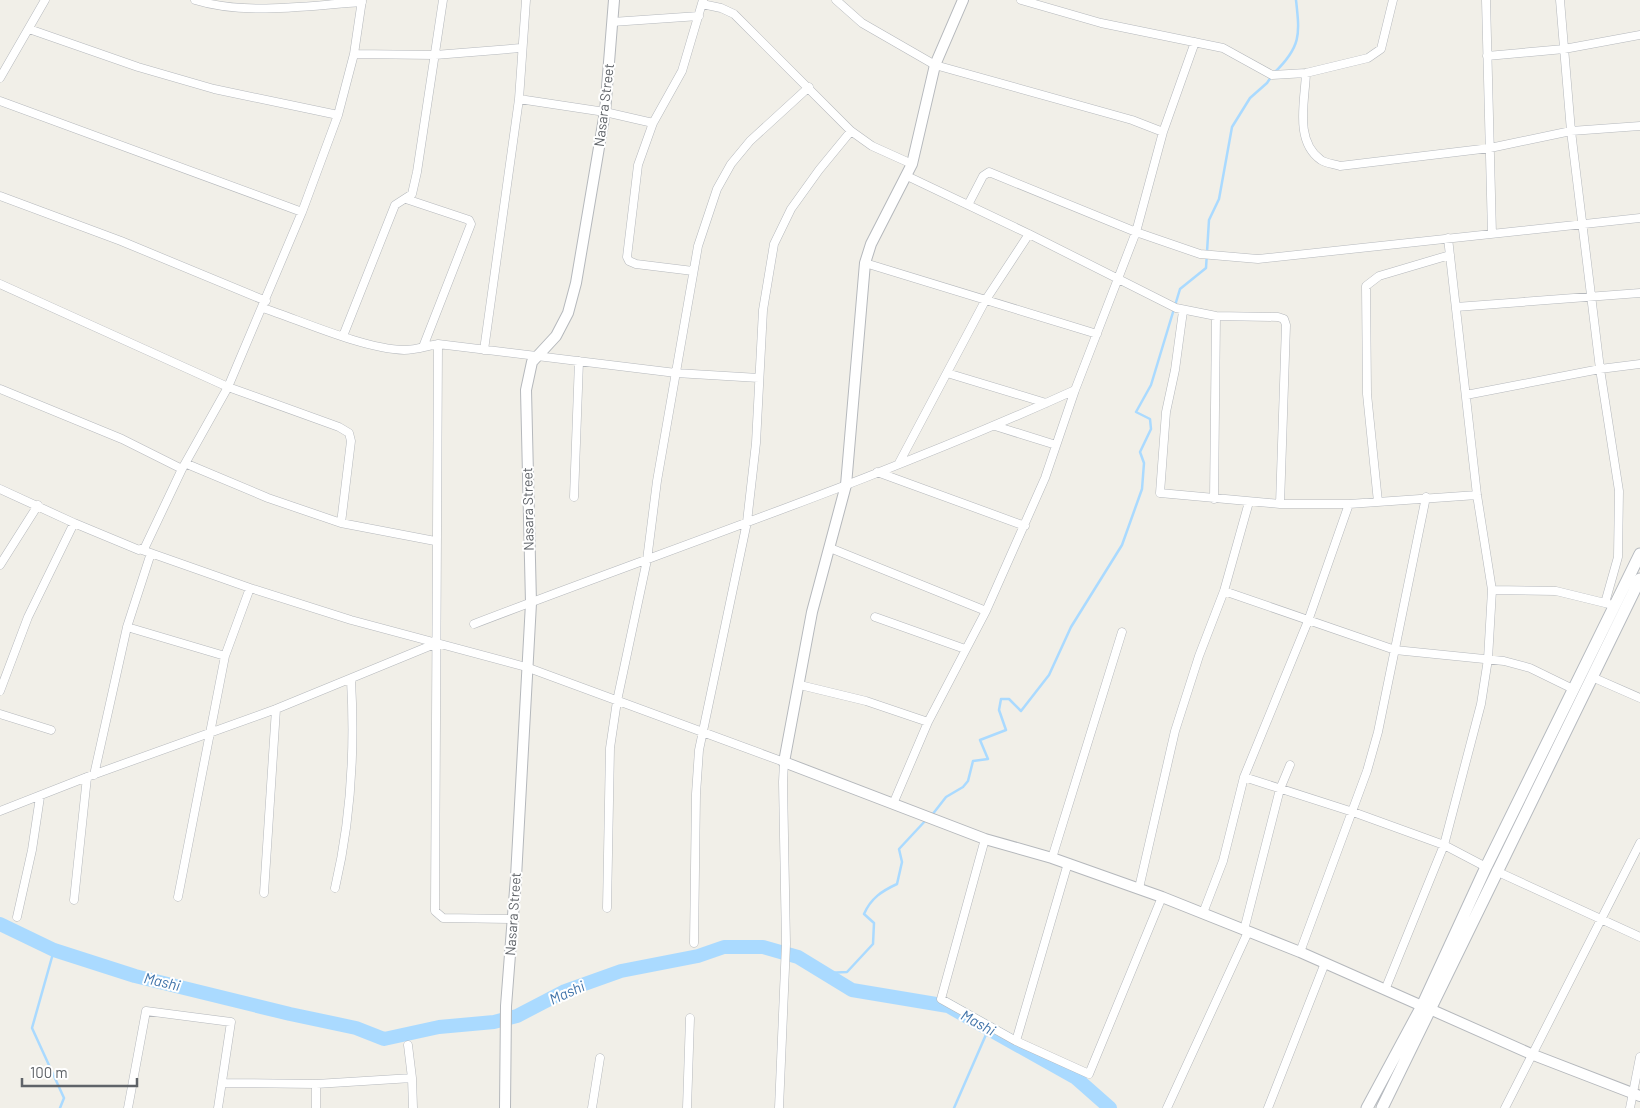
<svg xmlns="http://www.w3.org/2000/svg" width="1640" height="1108" font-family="Barlow,sans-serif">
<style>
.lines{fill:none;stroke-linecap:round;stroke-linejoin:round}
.stream{stroke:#aadaff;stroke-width:2.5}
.river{stroke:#aadaff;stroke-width:14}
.minor-casing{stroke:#b5b8bc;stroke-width:9}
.tertiary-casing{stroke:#b5b8bc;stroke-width:12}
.secondary-casing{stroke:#b6babf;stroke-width:13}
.minor{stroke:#fff;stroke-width:8}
.tertiary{stroke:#fff;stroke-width:10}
.secondary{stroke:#fff;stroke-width:11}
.labels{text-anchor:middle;stroke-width:4;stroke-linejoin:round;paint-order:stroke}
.street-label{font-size:14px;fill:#5f6368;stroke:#fff}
.water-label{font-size:15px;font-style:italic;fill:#4174aa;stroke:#fff}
</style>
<rect width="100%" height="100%" fill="#f1efe8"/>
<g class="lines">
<path class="stream" d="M1274,73C1301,47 1300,35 1296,0
M932,815L946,797L963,787L968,781L973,761L988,759L980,740L1006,730L999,710L1001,699H1009L1021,711L1049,675L1071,627L1122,545L1142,489L1144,463L1140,452L1151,429L1150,419L1136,412L1151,385L1180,289L1206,268L1209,220L1219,199L1232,127L1250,98L1267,83L1271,77
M54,950L32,1028L64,1098L60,1108
M826,973L847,972L873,944L874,923L864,914C871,898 882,891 897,884L902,862L899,849L926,820
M954,1108L988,1030"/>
<path class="river" d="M0,924L54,950L135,976L290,1014L356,1028L384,1039L439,1027L494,1022L517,1016L565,991L621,971L698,956L724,947H763L798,957L852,990L948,1006L1076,1078L1110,1108"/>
<g class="minor-casing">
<path id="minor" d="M195,0C245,16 310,5 362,2
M836,0L862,23L935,65L1132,120L1163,132
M1021,0L1101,23L1223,48L1272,75L1306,73L1368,58L1381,49L1393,0
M1486,0L1492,234
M1560,0L1571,131L1600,369L1619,491L1618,557L1605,603
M702,4L721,8L734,14L851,131L872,146L912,164
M612,22L699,16
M29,29L138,67L214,89L338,115
M354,54L435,55L521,48
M1487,56L1564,49L1640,35
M1306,73C1305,101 1294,141 1321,160C1325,163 1334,164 1340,166L1490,148L1571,131L1640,126
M0,78L45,0
M519,99L605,112L653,123
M0,101L302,212
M907,176L1029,234L1176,308L1216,316L1278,317L1284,319L1286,325L1280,504
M0,196L121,241L266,301
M406,199L469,220L471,224L423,347
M968,205L983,176L989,172L1136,232L1200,254L1258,259L1640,218
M865,263L1097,334
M693,271L636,264L629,261L627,257L638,165L653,123L682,71L703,0
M0,284L228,387L339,427L349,433L351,441L341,523
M1456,307L1640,293
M263,308C302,321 364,349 404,350C415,350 427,346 438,344L676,373L759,378
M1183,311L1175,370L1166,412L1160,493L1280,504H1349L1477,495
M343,336L395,205L412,194L417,172L443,0
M438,344L435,911L443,918L513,919
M484,350L519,99L526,0
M947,373L1046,403
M0,389L122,439L182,469
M1466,395L1600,369L1640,364
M995,426L1056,445
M899,463L985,301L1029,234
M187,464L268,498L341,523L435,541
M877,472L1025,526
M0,489L74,523
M574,497L579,361
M1214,499L1216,316
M1378,502L1367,394L1366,286L1379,276L1450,255
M830,548L986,611
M142,550L250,588L351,620L526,667L784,762L783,782L786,944L779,1108
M0,565L38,505
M1492,590L1556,591L1609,604
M1224,591L1395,650L1504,661L1530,668L1573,689
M875,617L965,649
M474,624C675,547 879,479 1075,390
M127,627L225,656
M1592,677L1640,698
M800,685L866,701L928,722
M0,691L28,617L74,523L139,550L145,547L182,469L228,387L302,212L338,115L354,54L362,0
M0,714L51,730
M94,775L127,627L151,553
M1244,777L1353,812L1444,845L1486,867
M893,804L928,722L986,611L1045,478L1075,390L1136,232L1163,132L1195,42
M0,811L87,777L276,709L437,643
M985,839L941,999L1016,1041L1089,1074L1162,897
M1052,858L1122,632
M1496,871L1640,937
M335,888C351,820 355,750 351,680
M1139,888L1175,731L1199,656L1224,591L1249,502
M264,893L276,709
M178,897L225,656L250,588
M74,900L87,777
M607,908L610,748L617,701L647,560L657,481L698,246L717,189L731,164L750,141L809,87
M1203,913L1223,861L1244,777L1308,621L1349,504
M17,917L32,850L40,797
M1244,930L1280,789L1290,765
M694,943L696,794L699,750L747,522L756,443L763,310L774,244L791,209L819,170L851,131
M1300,952L1367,771L1378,732L1426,497
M1385,990L1444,845L1481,704L1488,659L1492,590L1477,495L1448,238
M1016,1041L1068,863
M408,1045L412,1078
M223,1083L316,1084L412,1078L413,1108
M128,1108L146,1011L231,1022L218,1108
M316,1108V1084
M592,1108L600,1058
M687,1108L690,1018
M1167,1108L1248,932
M1268,1108L1325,963
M1505,1108L1640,843
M1630,1108L1640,1057"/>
</g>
<g class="tertiary-casing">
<path id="tertiary" d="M963,0L935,65L912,164L871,244L865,263L846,485L812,612L784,762L985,839L1052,858L1162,897L1300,952L1422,1006
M1432,1010L1531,1054L1640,1096
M505,1108L506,1006L516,877L531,603L526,390L532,362L556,336L568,313L576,283L605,112L614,0"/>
</g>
<g class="secondary-casing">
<path id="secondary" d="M1367,1108L1422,1006L1486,867L1640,554
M1382,1108L1640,579"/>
</g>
<use href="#minor" class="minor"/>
<use href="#tertiary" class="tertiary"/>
<use href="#secondary" class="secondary"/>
</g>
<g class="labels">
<g class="street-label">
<text transform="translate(604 105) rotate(-83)" y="5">Nasara Street</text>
<text transform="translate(528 509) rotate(-91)" y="5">Nasara Street</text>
<text transform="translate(513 914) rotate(-86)" y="5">Nasara Street</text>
</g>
<g class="water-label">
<text transform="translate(162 982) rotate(13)" y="5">Mashi</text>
<text transform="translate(567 993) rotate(-24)" y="5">Mashi</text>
<text transform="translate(978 1023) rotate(29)" y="5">Mashi</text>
</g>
</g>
<path d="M22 1078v8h115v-8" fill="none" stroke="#5f6368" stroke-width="2.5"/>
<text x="30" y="1078" font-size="15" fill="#5f6368" stroke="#ffffff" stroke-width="4" paint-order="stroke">100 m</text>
</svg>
